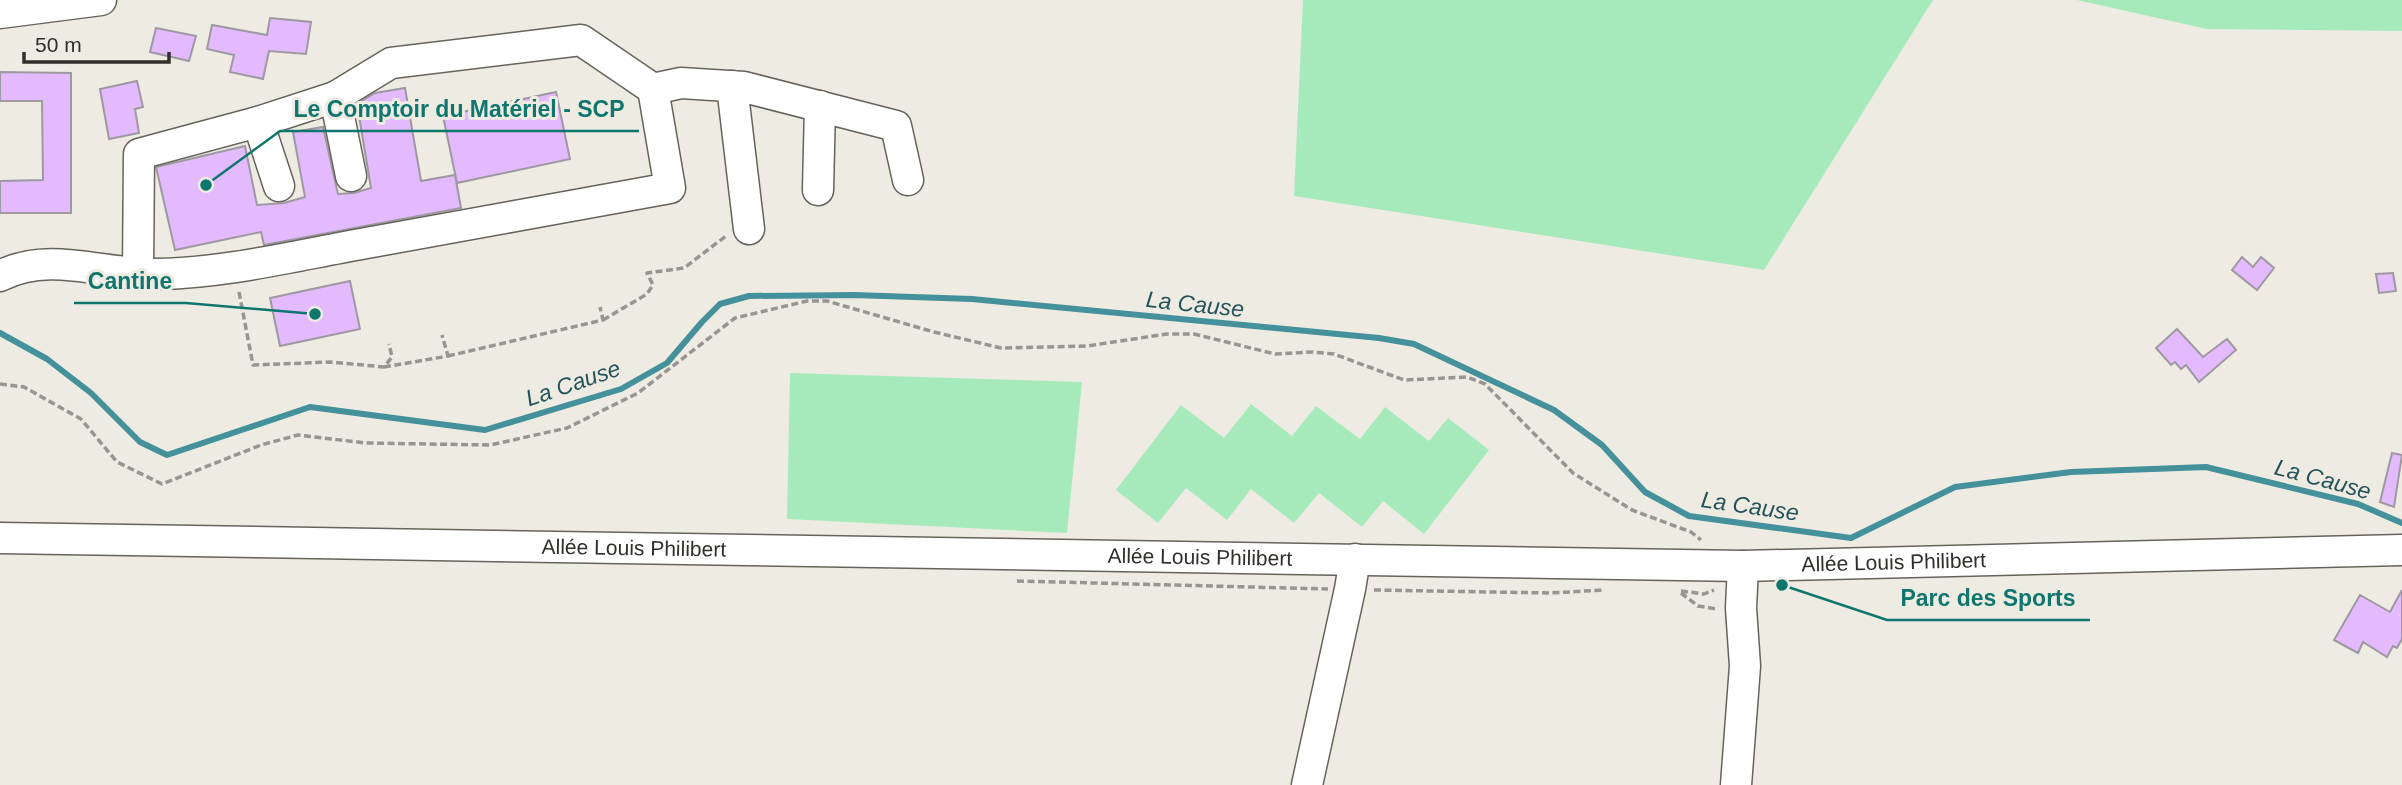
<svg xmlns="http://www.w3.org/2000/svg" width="2402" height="785" font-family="Helvetica,sans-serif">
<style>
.green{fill:#a6eabc}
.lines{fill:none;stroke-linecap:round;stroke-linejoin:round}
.stream{stroke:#44919b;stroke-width:6}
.building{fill:#e2bafd;stroke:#9e99a1;stroke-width:2}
.minor-casing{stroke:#66635c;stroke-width:33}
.path{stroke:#97958f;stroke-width:3.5;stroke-dasharray:7 3.5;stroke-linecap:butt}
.minor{stroke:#fff;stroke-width:30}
.labels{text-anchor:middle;stroke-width:6;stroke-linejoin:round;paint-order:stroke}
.street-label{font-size:21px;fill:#302f2c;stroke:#eeebe2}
.water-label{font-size:23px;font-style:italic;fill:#24545a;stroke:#eeebe2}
.leader{fill:none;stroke:#0f766e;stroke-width:2.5}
.callout-dot{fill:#0f766e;stroke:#eeebe2;stroke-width:2.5}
.callout-label{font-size:23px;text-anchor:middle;font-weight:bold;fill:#0f766e;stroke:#eeebe2;stroke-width:6;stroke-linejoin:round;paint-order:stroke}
</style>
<rect width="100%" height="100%" fill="#eeebe2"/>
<path class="green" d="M1303,0H1933L1764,270L1294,196Z
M2077,0H2402V31L2207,29Z
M790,373L1082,382L1067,533L787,519Z
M1251,404L1292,436L1316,406L1360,439L1385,407L1429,441L1448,418L1489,450L1424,534L1383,501L1362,527L1319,493L1294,523L1251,489L1227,520L1186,488L1158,523L1116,490L1181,405L1224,438Z"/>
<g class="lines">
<path class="stream" d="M0,333L47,359L91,393L140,442L167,455L310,407L485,430L621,389L667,363L702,322L720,304L749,296L854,295L972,299L1379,338L1414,344L1554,410L1602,445L1645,492L1689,516L1851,538L1955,487L2071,472L2206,467L2358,504L2402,523"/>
</g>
<path class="building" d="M270,18L311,22L306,54L269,51L263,79L230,72L234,55L207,49L212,25L267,35Z
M156,28L196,36L189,61L150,52Z
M0,72L71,73V213H0V181L43,180L42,101H0Z
M137,81L143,107L135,109L139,133L109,139L100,89Z
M405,88L421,181L455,175L461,208L264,245L261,232L175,250L156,167L245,146L257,205L284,203L305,197L293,132L323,127L338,194L354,193L371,188L357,104L375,93Z
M556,92L570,159L457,183L443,116Z
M2242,257L2253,267L2261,257L2274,268L2257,290L2232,270Z
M2393,273L2396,291L2379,293L2376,274Z
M350,281L360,329L280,346L270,298Z
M2177,329L2203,357L2227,339L2236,350L2199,382L2186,365L2181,369L2175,362L2171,365L2156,348Z
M2392,453L2402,455L2394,507L2380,502Z
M2402,590V639L2397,648L2393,646L2387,657L2363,642L2358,653L2334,640L2360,595L2390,612Z"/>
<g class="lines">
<g class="minor-casing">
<g id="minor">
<path d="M0,13L101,0"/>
<path d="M732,86L749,229"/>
<path d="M335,97L391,63L581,40L653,89L681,83L744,87L896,126L908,180"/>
<path d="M258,122L279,186"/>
<path d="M818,190L820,106"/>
<path d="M138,273L139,154L258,122L335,97L351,176"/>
<path d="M0,276C49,250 104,275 157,274C225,273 294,256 361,244C464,225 567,207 670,188L653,89"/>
<path id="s1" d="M0,538L1743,566L2402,550"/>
<path d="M1307,785L1350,589L1355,559"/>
<path d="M1736,785L1745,666L1741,608L1743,566"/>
</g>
</g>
<path class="path" d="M239,292L253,365L331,362L384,367L392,357L389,344
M603,320L647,294L653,285L647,273L684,268L726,236
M448,356L603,320L600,307
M384,367L448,356L442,335
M0,384L24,387L81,419L117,462L162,484L261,445L298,435L366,443L490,445L567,428L638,393L735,318L807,301H827L934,332L1001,348L1087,346L1167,334H1194L1275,354L1312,352L1334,354L1404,380L1467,377L1485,384L1573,473L1632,510L1691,532L1701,540
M1017,581L1328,589
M1374,590L1550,593L1604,590
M1681,591L1704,594L1714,590
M1681,593L1698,606L1717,609"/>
<use href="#minor" class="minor"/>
</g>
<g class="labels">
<g class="street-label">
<text dy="7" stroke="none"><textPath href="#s1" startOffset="634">Allée Louis Philibert</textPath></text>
<text dy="7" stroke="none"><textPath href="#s1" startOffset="1200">Allée Louis Philibert</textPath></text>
<text dy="7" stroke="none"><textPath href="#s1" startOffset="1894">Allée Louis Philibert</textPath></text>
</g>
<g class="water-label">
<text transform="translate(1195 304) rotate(6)" y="8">La Cause</text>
<text transform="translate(573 383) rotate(-19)" y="8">La Cause</text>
<text transform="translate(2323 479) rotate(15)" y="8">La Cause</text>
<text transform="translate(1750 506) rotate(8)" y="8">La Cause</text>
</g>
</g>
<path class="leader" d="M206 185L280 131H639M315 314L186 303H74M1782 585L1887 620H2090"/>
<g class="callout-dot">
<circle cx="206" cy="185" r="7"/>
<circle cx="315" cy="314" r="7"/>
<circle cx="1782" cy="585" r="7"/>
</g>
<g class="callout-label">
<text x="459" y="117">Le Comptoir du Matériel - SCP</text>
<text x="130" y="289">Cantine</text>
<text x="1988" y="606">Parc des Sports</text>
</g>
<path d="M24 52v10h145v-10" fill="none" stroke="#302f2c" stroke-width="3.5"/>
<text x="35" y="52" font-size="21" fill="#302f2c" stroke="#eeebe2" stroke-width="5" paint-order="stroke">50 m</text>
</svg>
